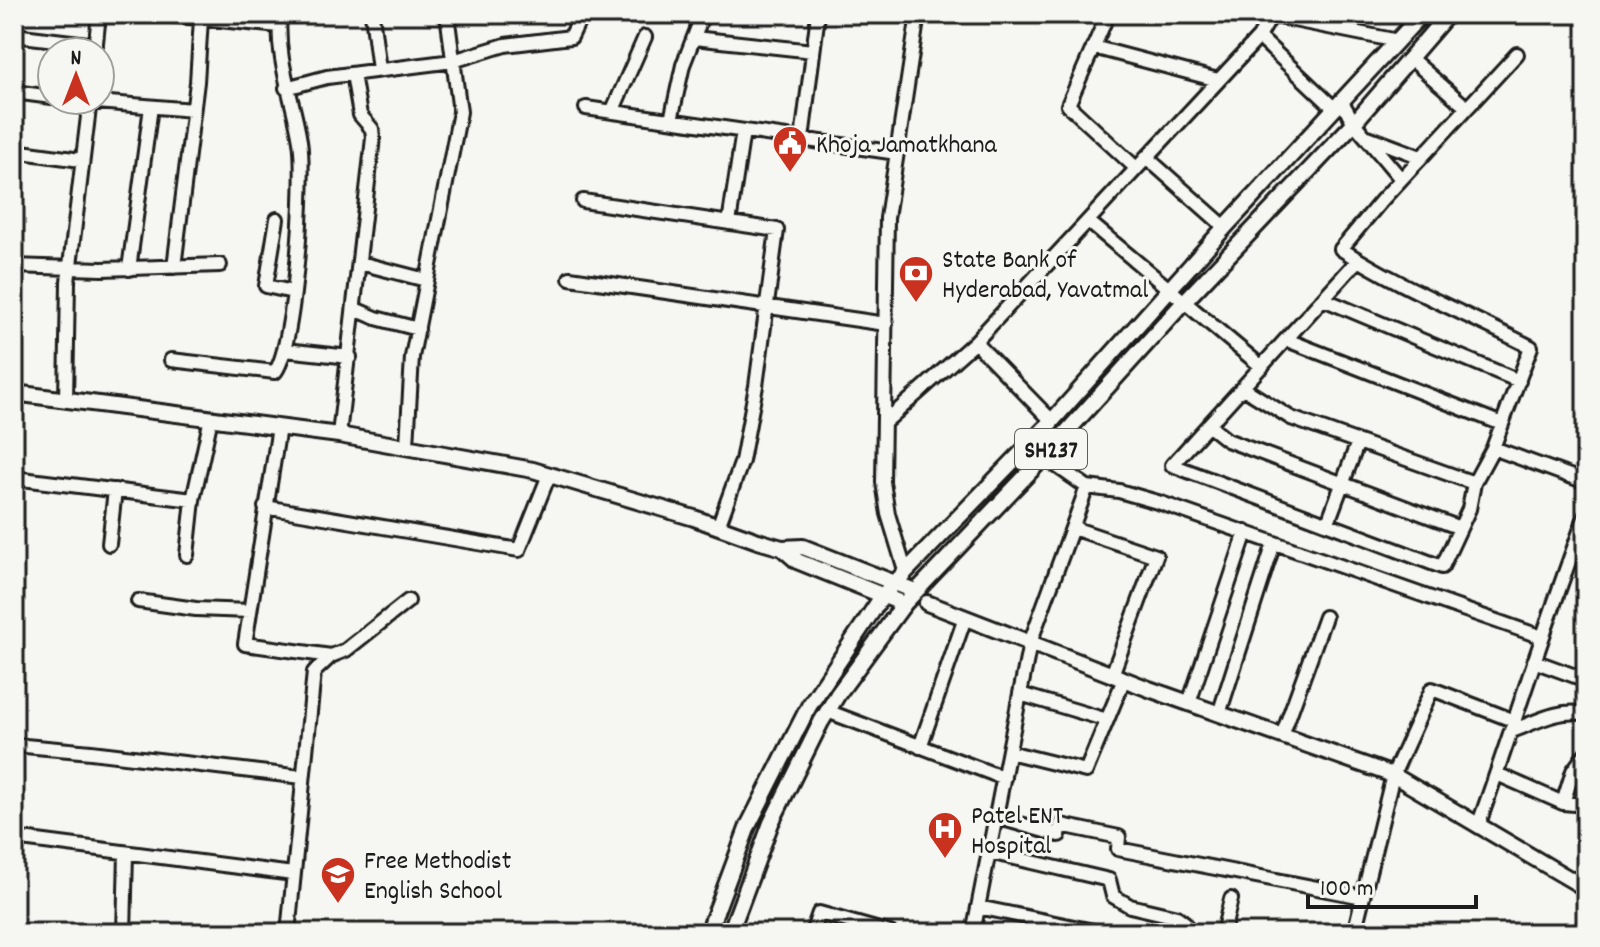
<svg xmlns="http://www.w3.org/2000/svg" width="1600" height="947" font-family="Dekko,sans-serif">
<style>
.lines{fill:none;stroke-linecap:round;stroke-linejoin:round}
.minor-casing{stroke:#1c1c1c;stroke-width:18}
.major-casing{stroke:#1c1c1c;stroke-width:20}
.minor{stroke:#f6f6f2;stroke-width:12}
.major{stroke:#f6f6f2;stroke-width:14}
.labels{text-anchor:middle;stroke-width:6;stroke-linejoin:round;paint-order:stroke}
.shield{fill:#f6f6f2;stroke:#5d5d5c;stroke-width:2}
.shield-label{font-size:24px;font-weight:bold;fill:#1c1c1c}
.poi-label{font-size:26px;fill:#1c1c1c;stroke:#f6f6f2;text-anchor:start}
</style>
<rect width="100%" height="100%" fill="#f6f6f2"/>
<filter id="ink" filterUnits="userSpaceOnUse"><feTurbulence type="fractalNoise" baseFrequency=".0125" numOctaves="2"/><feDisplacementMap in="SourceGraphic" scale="16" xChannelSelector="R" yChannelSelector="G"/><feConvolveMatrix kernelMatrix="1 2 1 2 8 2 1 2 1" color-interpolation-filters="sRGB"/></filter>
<g filter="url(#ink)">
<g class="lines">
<g class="minor-casing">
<path id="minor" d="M160,14L279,26
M372,14L379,70
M1108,14L1068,105L1136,168
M1264,14L1398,41
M14,35L96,45
M1259,37L1335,109
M694,38L813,51
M1093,47L1218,80
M95,52L99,14
M1410,58L1467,108
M286,88L327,77L453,61L505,45L571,37L582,14
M14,92L52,97
M73,100L193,110
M1342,102L1354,123L1401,179
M586,108L897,153
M612,112L645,37
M671,120L683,65L703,14
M1368,137L1421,157
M802,139L818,14
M14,151L81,160
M1146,157L1225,227
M583,201L777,230L756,386L742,461L718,527
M277,219L266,286L293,292
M1089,222L1262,367
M729,223L743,131
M1358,260L1172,465L1442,567L1469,509L1474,483L1493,448L1531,347C1468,314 1401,288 1341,249L1382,200L1517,54
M360,263L426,280
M14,266L102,269L220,265
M174,267L197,82L201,19
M129,269L151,107
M570,278L886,324
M1323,299L1519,381
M355,309L376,318L418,329
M1287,340L1502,424
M975,342L1052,421
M285,350L350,357
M171,360L275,372C295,347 306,177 300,141C293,97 276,61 280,14
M1243,388L1291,418L1474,483
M66,400L68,282L90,100
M884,423L975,342L1259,37L1271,16
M1208,425L1227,440L1460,528
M279,427L245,644L331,656
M339,435L373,138L372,129L360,115L353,74
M407,445L412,357L460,112L447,14
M1493,448L1586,482
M1044,457L1087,487L1119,491L1161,503L1542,637
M14,478L193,500
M265,507L519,550L549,475
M1328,522L1358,442
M1073,528L1156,556L1112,675
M109,544L115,490
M187,555L193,500L211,418
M905,570L888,514L883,482L887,218L918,14
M138,601L196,609L250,611
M1534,661L1586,680
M1020,694L1107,720
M1189,703L1246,532
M827,711L1004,778
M1219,714L1274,543
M1512,731C1536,722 1559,708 1586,714
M1282,736L1325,617
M14,745L91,752L302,777
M920,747L965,618
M1009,752L1086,771L1124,679
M1497,774L1563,803L1586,805
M1563,803L1573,771L1586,753
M996,817L1059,835L1061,825L1119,837L1118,849L1363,897
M1478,826C1515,723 1547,618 1586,515
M14,838L293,874
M989,852L1109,880L1113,896L1130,906L1177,917L1185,923
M978,907L1103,933
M124,933L126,853
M288,933L314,672L331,656L346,650L408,601
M812,933L819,913L890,933
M973,933L1030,643L1087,487
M1223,933L1231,899
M1354,933L1393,775L1432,689L1515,721"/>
</g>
<g class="major-casing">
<path id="major" d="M14,393L339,435L533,470L694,518L758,541L782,548L803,547L915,591
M782,548L797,561L904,604
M927,603L1149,689L1393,775L1580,885
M708,933L748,826L809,706L883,595L1052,421L1225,227L1422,14
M730,933L771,823L821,722L838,694L904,604L1044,457L1185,301L1354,123L1448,14"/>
</g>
<use href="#minor" class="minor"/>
<use href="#major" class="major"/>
</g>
</g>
<defs>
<g id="civic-pin" transform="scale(1.8)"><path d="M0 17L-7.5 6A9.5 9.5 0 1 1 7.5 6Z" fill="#c8321e" stroke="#f6f6f2"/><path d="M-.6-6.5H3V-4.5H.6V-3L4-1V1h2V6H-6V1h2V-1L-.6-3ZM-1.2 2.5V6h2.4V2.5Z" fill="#fff"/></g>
<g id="bank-pin" transform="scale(1.8)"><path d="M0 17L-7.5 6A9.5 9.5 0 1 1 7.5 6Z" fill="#c8321e" stroke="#f6f6f2"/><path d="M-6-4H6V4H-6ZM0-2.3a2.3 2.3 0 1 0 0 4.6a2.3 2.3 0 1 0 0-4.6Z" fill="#fff"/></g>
<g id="hospital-pin" transform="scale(1.8)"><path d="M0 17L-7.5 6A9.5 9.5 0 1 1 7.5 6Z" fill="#c8321e" stroke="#f6f6f2"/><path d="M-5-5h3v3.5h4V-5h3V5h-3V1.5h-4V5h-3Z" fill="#fff"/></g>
<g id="school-pin" transform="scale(1.8)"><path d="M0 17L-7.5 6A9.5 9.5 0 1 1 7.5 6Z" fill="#c8321e" stroke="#f6f6f2"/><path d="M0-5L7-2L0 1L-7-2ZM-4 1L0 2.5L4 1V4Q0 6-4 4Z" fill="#fff"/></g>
</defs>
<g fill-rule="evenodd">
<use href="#civic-pin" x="790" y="143"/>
<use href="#bank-pin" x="916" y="273"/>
<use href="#hospital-pin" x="945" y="829"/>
<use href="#school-pin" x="338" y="874"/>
</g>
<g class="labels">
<rect class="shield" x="1015" y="429" width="72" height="40" rx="6"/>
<g class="shield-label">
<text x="1051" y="457">SH237</text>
</g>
<g class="poi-label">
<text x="816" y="152">Khoja Jamatkhana</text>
<text x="942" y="267">State Bank of<tspan x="942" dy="30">Hyderabad, Yavatmal</tspan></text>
<text x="971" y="823">Patel ENT<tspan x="971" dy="30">Hospital</tspan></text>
<text x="364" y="868">Free Methodist<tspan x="364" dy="30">English School</tspan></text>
</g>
</g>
<rect width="1600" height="947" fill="none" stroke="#f6f6f2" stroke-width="48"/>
<rect x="24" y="24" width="1552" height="899" fill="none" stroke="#1c1c1c" stroke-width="3" filter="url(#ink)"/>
<g transform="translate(76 76)"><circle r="38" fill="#f6f6f2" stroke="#9f9f9c" stroke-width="2"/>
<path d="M0-6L14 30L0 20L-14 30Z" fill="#c8321e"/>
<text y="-12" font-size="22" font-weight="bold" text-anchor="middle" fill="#1c1c1c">N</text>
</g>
<path d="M1308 895v12h168v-12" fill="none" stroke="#1c1c1c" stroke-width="4"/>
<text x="1320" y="895" font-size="24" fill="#1c1c1c" stroke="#f6f6f2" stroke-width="6" paint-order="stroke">100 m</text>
</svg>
